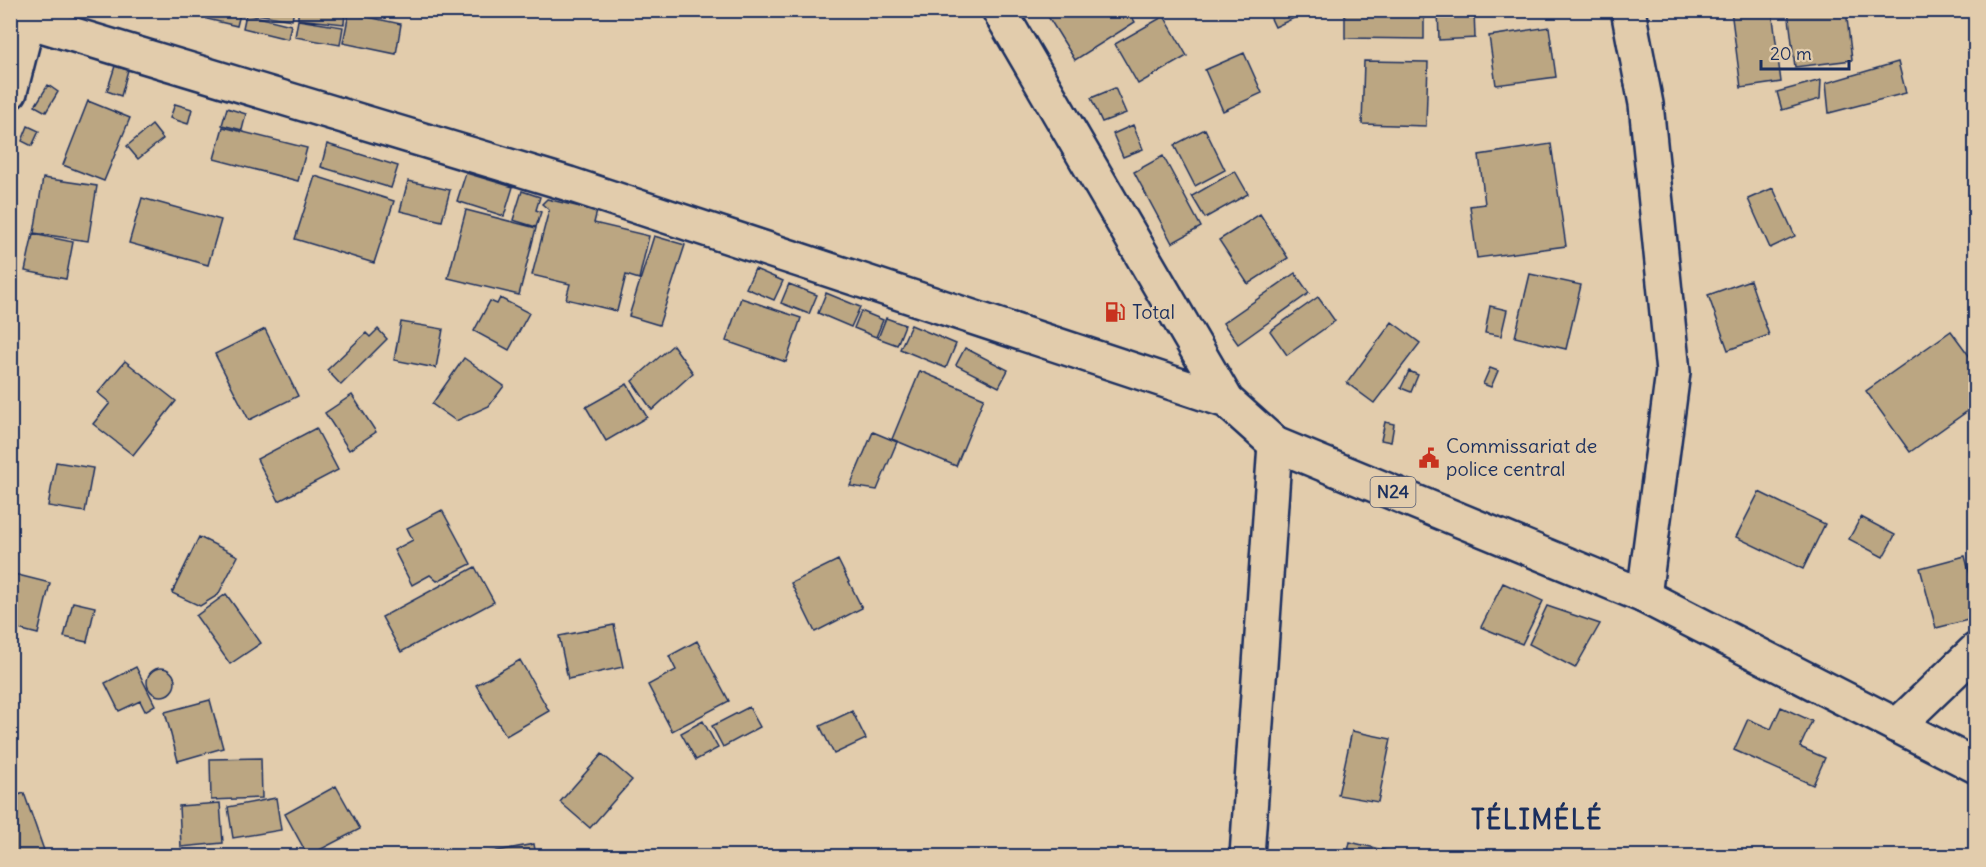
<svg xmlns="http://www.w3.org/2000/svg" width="1986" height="867" font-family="Delius,sans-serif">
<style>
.building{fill:#bba682;stroke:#1b2f5e;stroke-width:1.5}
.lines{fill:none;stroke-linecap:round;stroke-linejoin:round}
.minor-casing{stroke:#1b2f5e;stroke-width:38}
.major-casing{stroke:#1b2f5e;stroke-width:38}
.minor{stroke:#e2ccac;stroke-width:33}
.major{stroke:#e2ccac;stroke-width:33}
.labels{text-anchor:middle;stroke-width:5;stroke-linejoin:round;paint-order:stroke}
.shield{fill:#e2ccac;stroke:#575e75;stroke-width:1.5}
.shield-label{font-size:18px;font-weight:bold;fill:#1b2f5e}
.poi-label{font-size:20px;fill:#1b2f5e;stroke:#e2ccac;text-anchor:start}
.district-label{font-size:26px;font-weight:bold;letter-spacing:1.5px;fill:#1b2f5e;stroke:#e2ccac}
</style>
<rect width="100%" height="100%" fill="#e2ccac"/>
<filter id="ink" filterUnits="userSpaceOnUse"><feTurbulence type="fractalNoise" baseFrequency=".0167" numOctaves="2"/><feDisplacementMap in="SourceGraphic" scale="12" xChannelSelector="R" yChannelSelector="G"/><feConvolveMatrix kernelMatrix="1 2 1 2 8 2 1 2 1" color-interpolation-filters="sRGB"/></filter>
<g filter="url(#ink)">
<path class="building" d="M209,10H241L237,26L207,19Z
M244,10H294L292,20L244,12Z
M298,10H345L344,24L298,19Z
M1044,10H1128L1135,22L1075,60Z
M1267,10H1311L1275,27Z
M1345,10H1424V39L1345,38Z
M1438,10H1474L1475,38L1439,40Z
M1731,10H1772L1781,82L1741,88Z
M1788,10H1846L1852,60L1795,67Z
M349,13L401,24L396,54L343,43Z
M246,14L291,25L288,39L243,28Z
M1164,16L1187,56L1138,84L1115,44Z
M298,20L343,27L340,45L295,37Z
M1549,27L1556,77L1496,85L1489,36Z
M1244,53L1262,93L1223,111L1205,70Z
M1364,61L1428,62L1426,126L1362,124Z
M1898,62L1906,93L1829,113L1826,83Z
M115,66L128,70L121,96L107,91Z
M1821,80L1820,99L1782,110L1777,92Z
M48,85L58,92L46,112L35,106Z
M1115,88L1126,113L1102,122L1091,98Z
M88,101L130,118L104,181L63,165Z
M175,104L192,109L188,124L170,118Z
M227,108L246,114L242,130L222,125Z
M152,125L163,139L138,159L127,146Z
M1133,125L1143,149L1123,157L1113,134Z
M28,126L39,131L32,146L22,141Z
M223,127L307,148L298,181L214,159Z
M1205,129L1225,170L1195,186L1174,145Z
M327,144L398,166L391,188L321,167Z
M1551,144L1566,246L1477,258L1470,206L1485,204L1479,155Z
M1163,156L1201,227L1172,243L1134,172Z
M1235,171L1248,194L1205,218L1192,196Z
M466,173L513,187L504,216L457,201Z
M315,176L394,201L374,263L295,239Z
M43,178L97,186L88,241L34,233Z
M408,181L450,190L442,221L400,211Z
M1773,188L1795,236L1770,248L1748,199Z
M522,191L540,197L536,210L541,212L536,227L513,220Z
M142,198L221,220L208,265L129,243Z
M547,199L597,211L594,223L649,236L639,279L626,275L617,311L566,299L570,284L532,275L549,210L542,204Z
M466,210L536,228L519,295L448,278Z
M1260,214L1288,258L1248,284L1219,240Z
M33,234L73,242L66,279L25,271Z
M654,236L685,245L659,325L629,316Z
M755,269L783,281L774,300L746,288Z
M1295,273L1309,293L1238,344L1223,323Z
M1530,274L1581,285L1566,349L1515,337Z
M1750,280L1769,335L1728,350L1708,295Z
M789,284L817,295L809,314L781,303Z
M826,293L860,307L851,327L818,313Z
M1318,297L1335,321L1287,355L1270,331Z
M500,298L529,313L509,350L474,331L490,301L497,304Z
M741,298L801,318L786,362L726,341Z
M1490,306L1507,310L1501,336L1485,333Z
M861,311L883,320L876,337L854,328Z
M886,318L905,325L897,345L878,338Z
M401,322L443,329L436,368L394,360Z
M1392,322L1420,343L1374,403L1347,383Z
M911,325L956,344L946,368L900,349Z
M265,329L298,396L249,420L215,354Z
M378,329L387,339L341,385L327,370L366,333L370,337Z
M1951,331L1976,365V405L1910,452L1866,391Z
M673,345L693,373L652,410L632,381Z
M965,348L1008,370L999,387L956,365Z
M464,358L504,386L489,406L456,421L432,404Z
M125,361L176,401L133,455L93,424L110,403L98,393Z
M1490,368L1498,371L1491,387L1483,384Z
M920,371L984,398L956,466L892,439Z
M1409,371L1418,375L1411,392L1401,388Z
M627,384L647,417L606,441L586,407Z
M352,395L376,432L349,450L325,413Z
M1385,422L1394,424L1391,442L1381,440Z
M316,428L338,470L279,501L257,459Z
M873,432L897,442L877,490L850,486Z
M56,462L93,468L85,512L48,506Z
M1759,492L1825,524L1803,569L1736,537Z
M442,510L471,564L437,581L430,575L412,585L394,550L413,540L407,528Z
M1861,517L1895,535L1883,557L1849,539Z
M199,537L238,556L218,595L200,606L172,593Z
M1965,556L1976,597V618L1936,628L1920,568Z
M838,560L862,608L815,632L791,583Z
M475,567L494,602L401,652L382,617Z
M14,574L50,583L38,634L10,627V589Z
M1503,583L1543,601L1522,644L1481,627Z
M226,594L261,643L230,664L196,616Z
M73,602L95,607L87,642L64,637Z
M1547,606L1600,624L1575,668L1529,644Z
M614,625L623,667L568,679L559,636Z
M697,641L729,701L672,731L648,685L676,670L669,656Z
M520,660L549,711L506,736L476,685Z
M136,667L155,705L145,711L140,701L119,711L105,683Z
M147 682a14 14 0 1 1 28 0a14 14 0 1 1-28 0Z
M210,700L223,748L178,761L165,712Z
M749,707L760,727L723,747L712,726Z
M1781,707L1812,721L1800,747L1825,758L1813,785L1734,750L1748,719L1771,729Z
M852,711L866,739L834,754L820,726Z
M703,721L718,748L696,760L681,733Z
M1352,731L1391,739L1378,802L1338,795Z
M602,754L632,780L590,828L560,802Z
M261,758L262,798L211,800L210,759Z
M336,786L360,829L308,856L285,814Z
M24,793L46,856H10V798Z
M276,798L281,830L233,838L228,807Z
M220,803L223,843L181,847L179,806Z
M1350,842L1396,853L1395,856H1347Z
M534,844L536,856H472Z"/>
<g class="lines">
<g class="minor-casing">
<path id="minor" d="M1628,10L1646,104L1673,372L1644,596
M10,92L28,21L34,10
M1897,726L1976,650
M1247,856L1275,444"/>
</g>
<g class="major-casing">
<path id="major" d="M999,10L1227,401L1275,444L1644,596L1976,766
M10,12L28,21L569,184L1227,401"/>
</g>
<use href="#minor" class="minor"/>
<use href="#major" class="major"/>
</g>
</g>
<defs>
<g id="fuel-bare" transform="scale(1.62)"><path d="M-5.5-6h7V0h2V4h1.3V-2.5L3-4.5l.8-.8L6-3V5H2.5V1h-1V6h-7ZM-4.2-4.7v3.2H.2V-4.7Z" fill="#c8321e" stroke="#e2ccac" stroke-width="2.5" paint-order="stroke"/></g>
<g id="civic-bare" transform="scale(1.62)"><path d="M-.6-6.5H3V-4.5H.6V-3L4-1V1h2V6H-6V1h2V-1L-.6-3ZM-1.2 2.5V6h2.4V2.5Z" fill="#c8321e" stroke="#e2ccac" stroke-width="2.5" paint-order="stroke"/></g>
</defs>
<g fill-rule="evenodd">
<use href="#fuel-bare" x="1115" y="312"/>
<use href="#civic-bare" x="1429" y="458"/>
</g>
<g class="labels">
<rect class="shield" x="1370.5" y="477" width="45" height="30" rx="4.5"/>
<g class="shield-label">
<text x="1393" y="498">N24</text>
</g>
<g class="poi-label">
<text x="1132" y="319">Total</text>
<text x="1446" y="453">Commissariat de<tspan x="1446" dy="23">police central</tspan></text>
</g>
<g class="district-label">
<text x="1537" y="829">TÉLIMÉLÉ</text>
</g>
</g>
<rect width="1986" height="867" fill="none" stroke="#e2ccac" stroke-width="36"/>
<rect x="18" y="18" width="1950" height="831" fill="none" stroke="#1b2f5e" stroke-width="2" filter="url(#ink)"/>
<path d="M1761 60v9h88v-9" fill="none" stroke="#1b2f5e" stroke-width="3"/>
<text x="1770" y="60" font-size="18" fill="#1b2f5e" stroke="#e2ccac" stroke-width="4.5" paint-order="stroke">20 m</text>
</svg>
